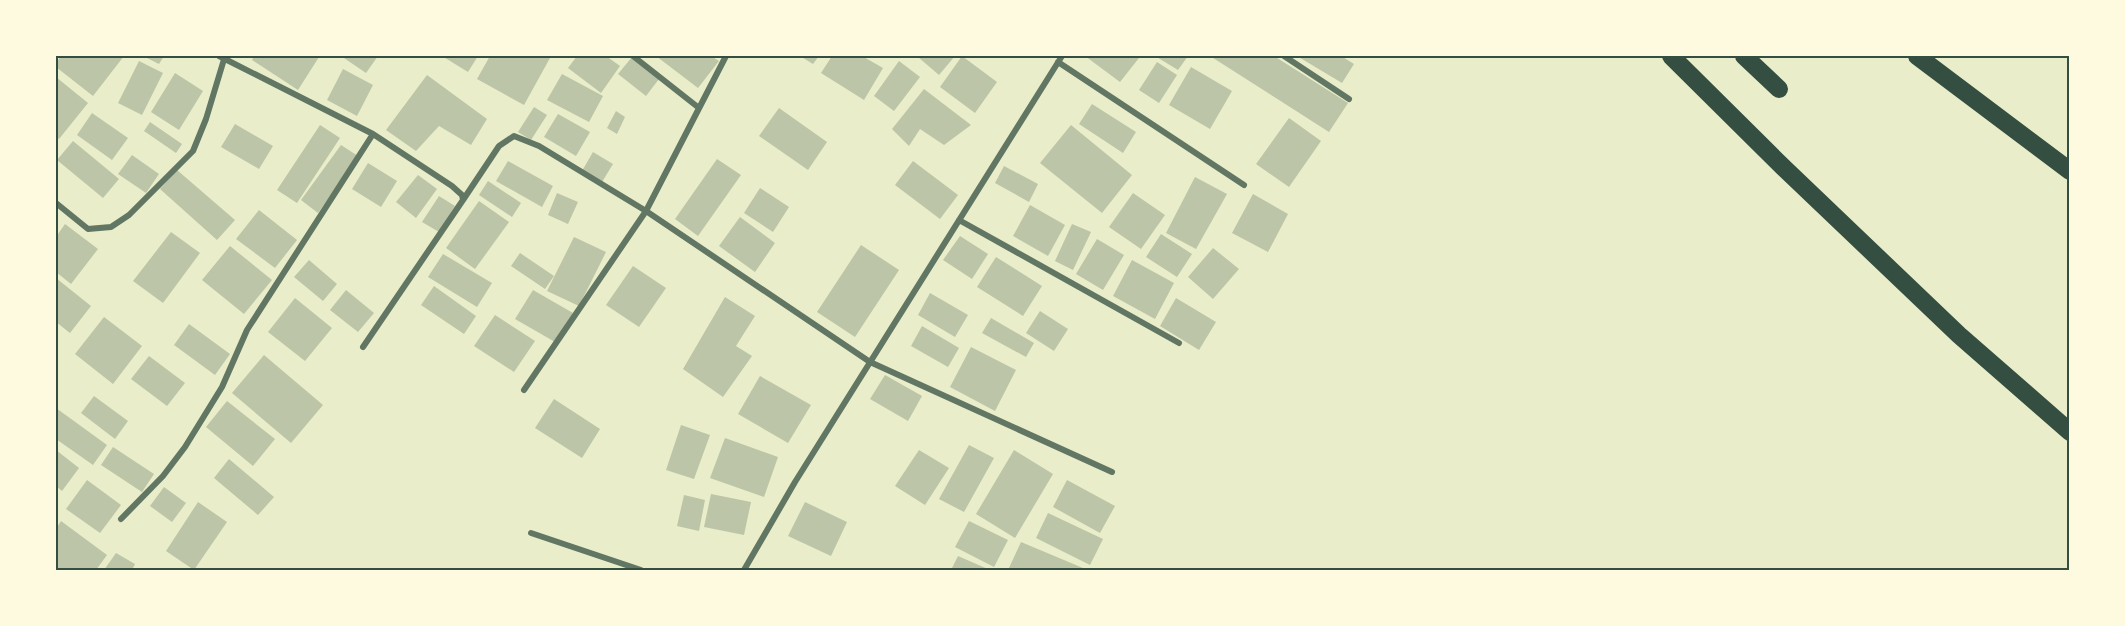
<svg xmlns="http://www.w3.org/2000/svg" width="2125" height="626" font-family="'DM Sans',sans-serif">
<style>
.building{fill:#bcc5a7}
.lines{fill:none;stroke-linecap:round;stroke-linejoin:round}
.minor{stroke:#617663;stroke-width:6}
.motorway{stroke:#344e41;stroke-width:18}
.neatline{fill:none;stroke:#344e41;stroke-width:2}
</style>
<rect width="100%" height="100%" fill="#e9edc9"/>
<path class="building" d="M61,56H124L93,96L56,67V63Z
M149,56H164L159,64L147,58Z
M254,56H316L319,57L298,90L252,60Z
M341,56H378L366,73Z
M442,56H478L468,72Z
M490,56H545L550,58L524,105L477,79Z
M577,56H606L620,66L601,93L568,68Z
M656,56H711L719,61L698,88Z
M800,56H819L813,64Z
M832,56H862L883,68L864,100L821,73Z
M919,56H955L939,75L918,57Z
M962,56L997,82L975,113L940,87Z
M1085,56H1137L1139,58L1120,82Z
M1155,56H1188L1178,70Z
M1210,56H1274L1348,103L1329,132Z
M1297,56H1341L1354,64L1342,83Z
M632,57L659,79L646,96L618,74Z
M139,61L163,73L142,115L118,103Z
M899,61L920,77L894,111L874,96Z
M1157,62L1177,75L1159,103L1139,90Z
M1191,67L1232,91L1210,129L1169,105Z
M343,69L373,85L357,116L327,100Z
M175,73L203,91L179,130L151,112Z
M562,74L603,96L589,122L547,100Z
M427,75L487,119L471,145L439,126L416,151L386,130Z
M56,77L88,103L59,139L56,136Z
M924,89L971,125L944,145L920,129L909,146L892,129Z
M1092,104L1136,132L1123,153L1079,124Z
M534,107L547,115L531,140L518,132Z
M779,108L827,142L808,170L759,136Z
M616,111L625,117L617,134L607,128Z
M92,113L128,138L112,160L77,135Z
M558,114L590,132L576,156L544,137Z
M1289,118L1321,141L1289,187L1256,164Z
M150,122L182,144L176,153L144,131Z
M235,124L273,146L259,169L221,147Z
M320,125L340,138L297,203L277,190Z
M1071,125L1132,175L1102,213L1040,163Z
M73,141L119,179L103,198L57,160Z
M341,145L358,156L318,213L301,200Z
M593,152L613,164L602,182L582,171Z
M132,155L159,174L146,193L118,174Z
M717,159L741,175L698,236L675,219Z
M508,161L553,186L542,207L496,181Z
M913,161L958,195L940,219L895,185Z
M368,163L397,181L381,207L352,189Z
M1004,166L1038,184L1029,202L995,183Z
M177,170L235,220L217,240L160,189Z
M418,175L437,189L416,218L396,202Z
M1195,177L1227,194L1196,249L1166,233Z
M488,181L521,203L512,217L479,195Z
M760,188L789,207L773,232L744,213Z
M557,193L578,202L568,224L548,215Z
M1133,193L1165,215L1141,249L1109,227Z
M1253,194L1288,214L1268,252L1232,233Z
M439,196L455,206L439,232L422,222Z
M479,201L509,222L475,269L446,248Z
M1030,205L1065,225L1048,256L1013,236Z
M259,210L297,240L275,268L236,239Z
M740,217L775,243L755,272L719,246Z
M65,224L98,249L71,284L56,272V237Z
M1072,224L1091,232L1073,270L1055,261Z
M171,232L200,253L163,303L133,281Z
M1161,234L1192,254L1177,277L1146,257Z
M960,236L988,254L972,279L943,260Z
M574,237L606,252L579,306L547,291Z
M1097,239L1124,255L1103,290L1076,274Z
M861,245L899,270L855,337L817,312Z
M230,246L272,280L244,314L202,280Z
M1213,248L1239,269L1213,299L1188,277Z
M520,253L554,276L545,289L511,266Z
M443,254L492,283L477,307L428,277Z
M996,257L1042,286L1023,316L977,287Z
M309,260L337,284L323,301L294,277Z
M1132,260L1174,283L1155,319L1113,296Z
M633,266L666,288L639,327L606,305Z
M56,278L91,306L70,333L56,322Z
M434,286L476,316L464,334L421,305Z
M346,290L374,313L358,332L330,310Z
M533,290L573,313L555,342L515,319Z
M930,293L968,315L955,337L918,315Z
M725,297L755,316L736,346L752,356L723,397L683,369Z
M295,298L332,328L305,361L268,332Z
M1176,298L1216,322L1199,350L1160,326Z
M1040,311L1068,329L1054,351L1026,333Z
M495,315L535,341L514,372L474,346Z
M104,317L142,346L113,384L75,354Z
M991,318L1034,343L1026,357L982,333Z
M189,324L230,354L215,375L174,345Z
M922,326L959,348L948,367L911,346Z
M971,347L1016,370L995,411L950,387Z
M264,355L323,405L291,443L232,393Z
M149,356L185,383L167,406L131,379Z
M885,375L922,396L908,421L870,399Z
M760,376L811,405L788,443L738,414Z
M94,396L128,421L115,439L81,413Z
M554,399L600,429L582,458L535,428Z
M227,401L275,439L253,466L206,427Z
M56,408L107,445L93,465L56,439Z
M681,425L710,435L694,479L666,470Z
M725,438L778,457L764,497L710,478Z
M969,445L994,458L964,512L939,499Z
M113,447L154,474L142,492L101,465Z
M56,450L79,468L62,491L56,486Z
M919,450L949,468L925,505L895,486Z
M1014,450L1053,474L1015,538L976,514Z
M229,459L274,497L258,515L214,478Z
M87,480L121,505L100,533L66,509Z
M1067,480L1115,506L1100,533L1053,507Z
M164,487L186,503L172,522L150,506Z
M711,494L751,502L744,535L704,527Z
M684,495L705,500L699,531L677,526Z
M198,502L227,522L194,570L166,551Z
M805,502L847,522L831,556L788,536Z
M1048,513L1103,539L1090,565L1036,538Z
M61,521L107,555L96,570H56V529Z
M969,521L1008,540L994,567L955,547Z
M1021,542L1083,568L1082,570H1008Z
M116,553L135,564L132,570H104Z
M958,556L990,570H951Z"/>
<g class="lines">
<path class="minor" d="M219,56L373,134L452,186L462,195L463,200L363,347
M633,56L699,108
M1284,56L1349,99
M1058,62L1244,185
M463,200L499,146L514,136L539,146L646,211L870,362L1112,472
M56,203L88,229L111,227L129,215L193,151L206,119L225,56
M959,220L1179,343
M524,390L646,211L726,56
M121,519L163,476L185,447L222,387L247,330L373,134
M531,533L641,570
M744,570L795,482L1062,56"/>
<path class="motorway" d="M1671,56L1784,168L1959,335L2070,432
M1744,56L1779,89
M1917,56L2070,171"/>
</g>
<rect width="2125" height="626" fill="none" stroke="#fefae0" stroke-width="114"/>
<rect x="57" y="57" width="2011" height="512" class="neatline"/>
</svg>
